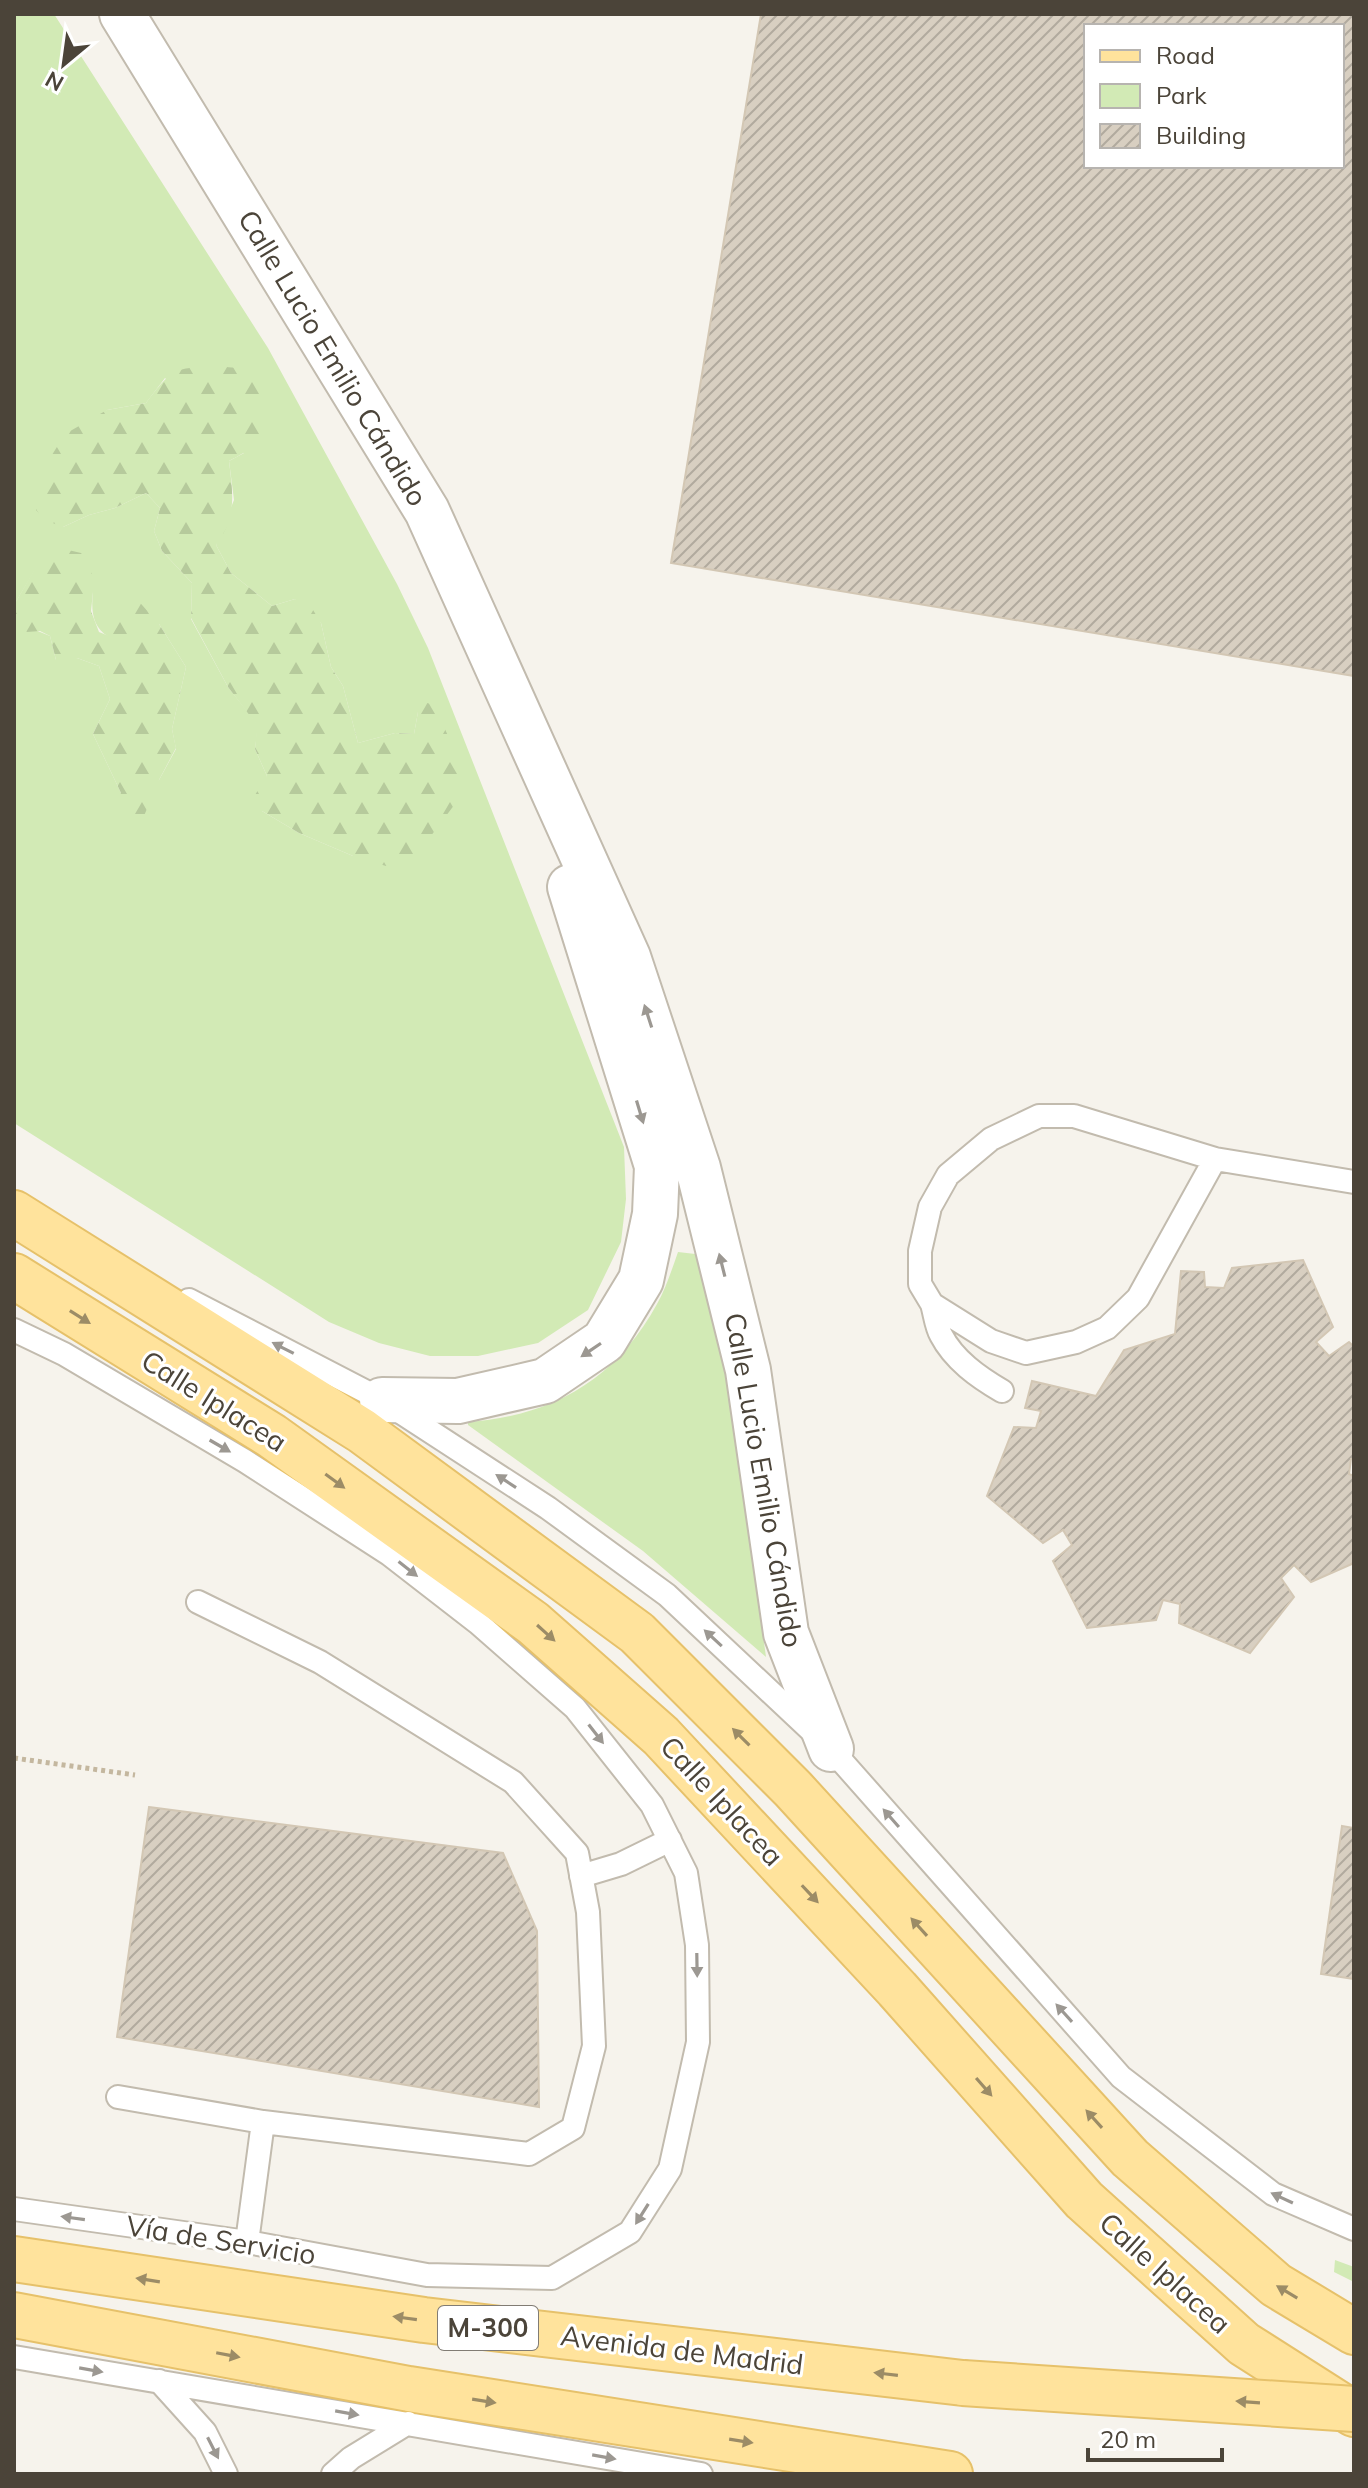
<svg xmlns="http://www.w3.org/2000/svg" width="1368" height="2488" font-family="Mulish,sans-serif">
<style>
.green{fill:#d2eab5;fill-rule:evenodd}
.forest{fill:url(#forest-firs)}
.building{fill:url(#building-hatch);stroke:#d3c7b4;stroke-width:2;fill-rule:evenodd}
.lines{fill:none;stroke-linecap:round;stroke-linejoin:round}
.lane-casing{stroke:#c2bbae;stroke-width:26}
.street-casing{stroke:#c2bbae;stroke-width:48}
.primary-casing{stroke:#e6c16a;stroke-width:48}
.path{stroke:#c4b79f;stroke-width:5;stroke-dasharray:4 4;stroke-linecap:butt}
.lane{stroke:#fff;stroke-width:22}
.street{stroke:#fff;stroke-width:44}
.primary{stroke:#ffe39c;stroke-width:44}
.primary-bridge-casing{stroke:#e6c16a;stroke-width:48;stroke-linecap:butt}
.primary-bridge{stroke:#ffe39c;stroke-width:44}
.oneway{fill:#9c9892}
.oneway2{fill:#9c8c66}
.labels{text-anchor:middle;stroke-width:6;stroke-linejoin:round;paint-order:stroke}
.shield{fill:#fff;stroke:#817c74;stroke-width:2}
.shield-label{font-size:26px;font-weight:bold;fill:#4b4439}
.street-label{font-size:28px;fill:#4b4439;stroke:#fff}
</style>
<defs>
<pattern id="forest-firs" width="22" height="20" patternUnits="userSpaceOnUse" patternTransform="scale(2)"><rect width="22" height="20" fill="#d2eab5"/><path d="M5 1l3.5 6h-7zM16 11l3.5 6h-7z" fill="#b6ca9c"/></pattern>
<pattern id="building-hatch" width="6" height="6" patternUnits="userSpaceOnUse" patternTransform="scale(2)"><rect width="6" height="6" fill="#d8cfc1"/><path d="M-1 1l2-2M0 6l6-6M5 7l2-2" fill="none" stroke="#b1aa9e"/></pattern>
</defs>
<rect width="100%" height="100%" fill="#f6f3ec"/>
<path class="green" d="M14,14H54L268,348L397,584L428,648L624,1147L626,1199L621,1242L588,1310L538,1343L478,1356H430L379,1343L329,1322L14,1123V619L15,622L50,636L56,660L77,658L99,666L110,699L93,734L121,793L159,780L176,749L172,729L186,667L159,624L109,637C92,627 91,610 93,592L42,558L14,605ZM165,378L244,453L229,461L234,500L216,545L231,573L272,606L295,599L321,623L331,667L343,686L358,743L395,733L414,734L418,712L415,857L353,856L299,833L262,811L267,776L255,749L258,725L228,687L191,619L192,583L162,551L154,531L160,508L146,493L115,508L89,515L63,527L107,410L146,403Z
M678,1252L704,1255L722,1338L766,1657L643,1551L468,1425V1422C553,1416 616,1379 657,1304C666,1288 672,1269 678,1252Z
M1335,2260L1354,2267V2282L1334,2272Z"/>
<path class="forest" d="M216,366C223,367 234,367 241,369C267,380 270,416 259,438C253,449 240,455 229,461C233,495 237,516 216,545L231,573L272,606L295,599L310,605L321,623L331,667L343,686L358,743L395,733L414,734L418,712L424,702L434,705L459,760L465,782L461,796L415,857L386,866L353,856L299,833L262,811L255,795L267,776L255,749L257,725L228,687L191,618L192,583L162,551L154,531L160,508L146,493L115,508L89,515L63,527L45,520L36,510L42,471L65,434L107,410L146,403C172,369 173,368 216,366Z
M64,549L81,553L91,567L93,592L91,611L99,632L109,636L114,623L134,596L159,624L186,667L172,729L176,748L159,780L141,823L128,826L113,815L121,793L93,734L110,699L99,666L77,658L67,667L56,660L50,636L40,631L27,632L14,622V605L41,558Z"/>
<path class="building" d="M761,14H1354V676L671,563ZM1086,26H1342V166H1086Z
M1303,1260L1333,1327L1316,1342L1329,1356L1349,1342L1354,1347V1459H1351L1349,1474L1354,1476V1563L1311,1582L1294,1565L1281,1578L1294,1597L1250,1653L1179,1623L1180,1604L1163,1600L1156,1620L1087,1628L1053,1561L1072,1545L1063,1530L1043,1543L987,1496L1014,1427L1036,1428L1041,1411L1025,1408L1032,1381L1096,1396L1124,1350L1175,1334L1181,1271L1204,1272L1205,1287L1224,1288L1232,1268Z
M149,1807L503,1853L537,1931L539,2107L117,2037Z
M1342,1826L1354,1828V1979L1321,1974Z"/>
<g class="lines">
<g class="lane-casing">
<path id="lane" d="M1215,1159L1138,1298L1107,1328L1076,1342L1026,1353L991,1341L932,1304L920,1284V1251L930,1207L948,1175L991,1139L1039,1116H1074L1215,1159L1354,1182
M189,1300L382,1400L548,1508L667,1595L831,1749L1121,2077L1273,2194L1354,2229
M932,1304C935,1314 936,1326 941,1335C954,1360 978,1377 1002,1391
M14,1330L64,1354L245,1461L389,1554L478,1623L575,1708L652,1805L686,1873L697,1945L698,2042L670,2169L630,2232L552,2278L427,2275L247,2242L14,2209
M198,1602L320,1662L513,1782L577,1853L588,1912L594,2046L573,2128L529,2154L263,2122L247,2242
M581,1876L621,1864L670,1840
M118,2097L263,2122
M14,2357L701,2474
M159,2381L205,2432L226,2474
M333,2474L351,2458L408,2423"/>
</g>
<g class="street-casing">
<path id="street" d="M122,14L427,511L628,957L698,1168L748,1370L786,1633L831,1749
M382,1400L458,1401L545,1381L604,1341L641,1280L655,1214L657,1166L570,887"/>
</g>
<g class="primary-casing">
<path id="primary" d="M14,1213L362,1431L637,1633L793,1789L1130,2158L1276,2285L1354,2332
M14,1276L272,1436L533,1623L661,1736L897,1989L1084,2200L1244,2344L1354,2414
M14,2259L424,2320L963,2383
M14,2315L409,2389L950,2474"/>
</g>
<path class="path" d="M14,1758L135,1775"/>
<use href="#lane" class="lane"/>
<use href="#street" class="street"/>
<use href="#primary" class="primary"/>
<g class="primary-bridge-casing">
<path id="primary-bridge" d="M963,2383L1354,2409"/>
</g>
<use href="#primary-bridge" class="primary-bridge"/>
</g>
<defs><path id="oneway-solid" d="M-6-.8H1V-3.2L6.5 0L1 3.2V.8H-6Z" transform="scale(2)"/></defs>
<g class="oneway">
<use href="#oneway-solid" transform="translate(648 1016) rotate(-108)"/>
<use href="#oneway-solid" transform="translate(640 1112) rotate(73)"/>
<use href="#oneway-solid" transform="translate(722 1265) rotate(-104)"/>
<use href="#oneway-solid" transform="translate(283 1348) rotate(-153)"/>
<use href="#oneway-solid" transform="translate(591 1350) rotate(146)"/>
<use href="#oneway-solid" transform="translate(220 1446) rotate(30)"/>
<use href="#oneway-solid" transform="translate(506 1481) rotate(-147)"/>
<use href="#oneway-solid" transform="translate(408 1569) rotate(38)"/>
<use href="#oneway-solid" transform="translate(713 1638) rotate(-137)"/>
<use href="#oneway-solid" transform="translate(596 1734) rotate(52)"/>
<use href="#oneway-solid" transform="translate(891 1818) rotate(-131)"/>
<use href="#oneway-solid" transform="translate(697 1965) rotate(89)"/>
<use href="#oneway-solid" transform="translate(1064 2013) rotate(-132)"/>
<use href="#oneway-solid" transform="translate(1282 2198) rotate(-155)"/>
<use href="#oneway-solid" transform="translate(642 2214) rotate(122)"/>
<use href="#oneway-solid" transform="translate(73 2218) rotate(-172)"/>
<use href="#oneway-solid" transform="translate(91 2370) rotate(10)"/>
<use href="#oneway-solid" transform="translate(347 2413) rotate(10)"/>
<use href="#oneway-solid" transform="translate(213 2448) rotate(63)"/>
<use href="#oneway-solid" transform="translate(604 2457) rotate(10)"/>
</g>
<g class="oneway2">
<use href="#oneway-solid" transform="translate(80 1317) rotate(32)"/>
<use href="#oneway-solid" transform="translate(335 1481) rotate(36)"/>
<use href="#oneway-solid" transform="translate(546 1633) rotate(42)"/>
<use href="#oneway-solid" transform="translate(741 1737) rotate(-135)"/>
<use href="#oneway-solid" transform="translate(810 1894) rotate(47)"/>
<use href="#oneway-solid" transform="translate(919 1927) rotate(-132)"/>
<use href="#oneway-solid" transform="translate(984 2087) rotate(49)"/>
<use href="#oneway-solid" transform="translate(1094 2119) rotate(-132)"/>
<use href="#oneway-solid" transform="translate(148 2280) rotate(-171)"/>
<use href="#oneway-solid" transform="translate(1287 2292) rotate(-149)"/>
<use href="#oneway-solid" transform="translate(405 2318) rotate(-172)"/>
<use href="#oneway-solid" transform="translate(228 2355) rotate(11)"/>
<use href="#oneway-solid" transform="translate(886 2374) rotate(-173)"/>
<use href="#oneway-solid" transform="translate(484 2401) rotate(9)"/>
<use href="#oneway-solid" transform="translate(1248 2402) rotate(-176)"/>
<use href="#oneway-solid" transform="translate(741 2441) rotate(9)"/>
</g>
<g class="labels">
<rect class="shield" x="438" y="2306" width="100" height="44" rx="6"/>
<g class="shield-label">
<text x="488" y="2337">M-300</text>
</g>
<g class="street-label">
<text transform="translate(333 358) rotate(59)" y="10">Calle Lucio Emilio Cándido</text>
<text transform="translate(214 1401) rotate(32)" y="10">Calle Iplacea</text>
<text transform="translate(764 1480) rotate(80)" y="10">Calle Lucio Emilio Cándido</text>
<text transform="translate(722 1801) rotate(47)" y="10">Calle Iplacea</text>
<text transform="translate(221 2240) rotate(9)" y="10">Vía de Servicio</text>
<text transform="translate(1165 2273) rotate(42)" y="10">Calle Iplacea</text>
<text transform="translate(682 2350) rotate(7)" y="10">Avenida de Madrid</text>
</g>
</g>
<rect width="1368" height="2488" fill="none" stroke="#4b4439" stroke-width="32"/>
<rect x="1084" y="24" width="260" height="144" fill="#ffffff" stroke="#b7b4b0" stroke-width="2"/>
<rect x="1100" y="50" width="40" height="12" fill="#ffe39c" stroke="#b7b4b0" stroke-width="2"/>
<text x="1156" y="64" font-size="24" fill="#4b4439">Road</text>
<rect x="1100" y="84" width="40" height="24" fill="#d2eab5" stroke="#b7b4b0" stroke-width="2"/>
<text x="1156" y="104" font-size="24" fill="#4b4439">Park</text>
<rect x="1100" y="124" width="40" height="24" fill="url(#building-hatch)" stroke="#b7b4b0" stroke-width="2"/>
<text x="1156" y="144" font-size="24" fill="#4b4439">Building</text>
<g transform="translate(64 64) rotate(209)" stroke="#ffffff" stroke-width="6" paint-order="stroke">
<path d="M0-6L14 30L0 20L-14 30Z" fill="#4b4439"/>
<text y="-12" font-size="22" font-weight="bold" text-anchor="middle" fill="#4b4439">N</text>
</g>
<path d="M1088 2448v12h134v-12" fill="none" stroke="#4b4439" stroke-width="4"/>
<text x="1100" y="2448" font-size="24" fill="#4b4439" stroke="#ffffff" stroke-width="6" paint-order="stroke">20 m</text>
</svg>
